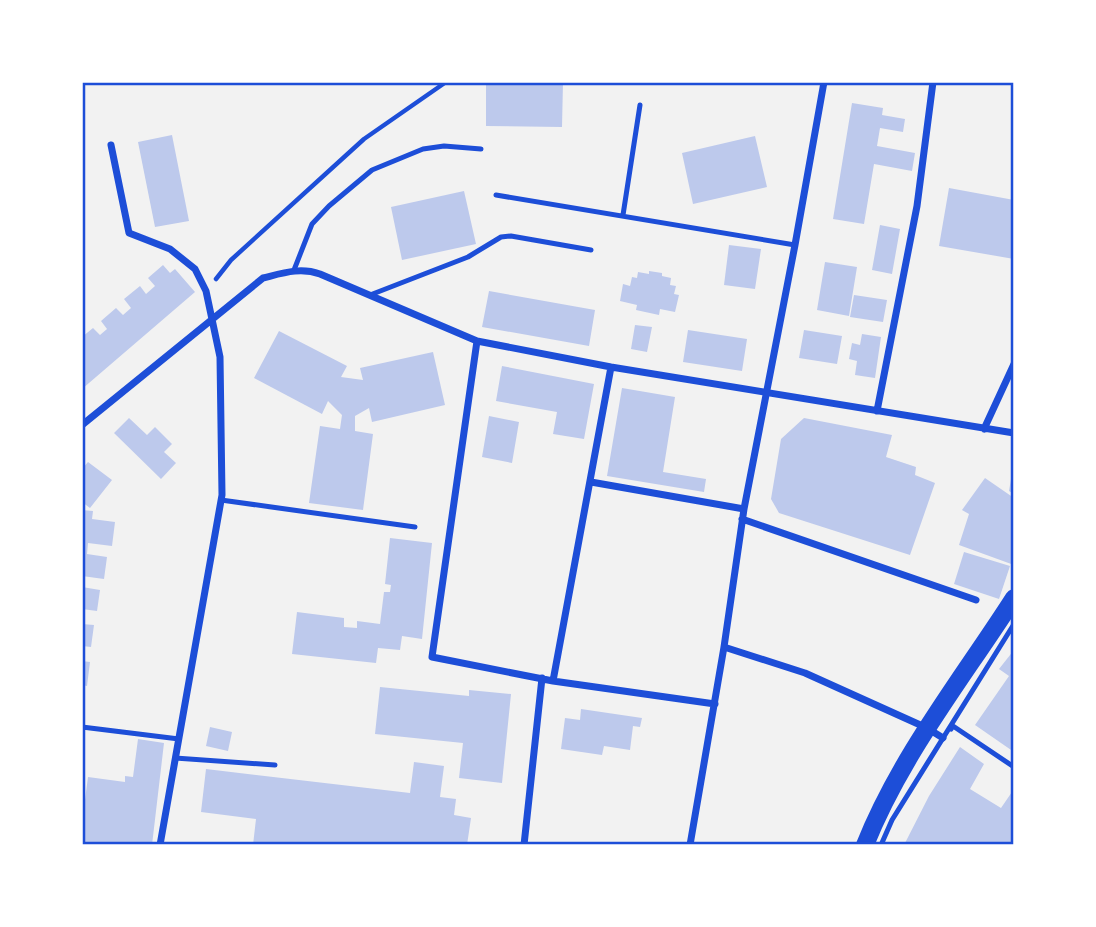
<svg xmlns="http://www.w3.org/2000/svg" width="1096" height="927" font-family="Literata,serif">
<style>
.building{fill:#bdc9ec}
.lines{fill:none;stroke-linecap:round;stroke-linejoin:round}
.path{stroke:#1d4ed8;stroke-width:4.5}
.service{stroke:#1d4ed8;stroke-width:5}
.minor{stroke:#1d4ed8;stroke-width:7}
.primary{stroke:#1d4ed8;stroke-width:18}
.neatline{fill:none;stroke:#1d4ed8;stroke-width:2.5}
</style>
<rect width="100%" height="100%" fill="#f2f2f2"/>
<path class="building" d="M486,82H563L562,127L486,126Z
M852,103L883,108L882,115L905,119L903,132L880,128L877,146L915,153L912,171L874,164L864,224L833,219Z
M172,135L189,221L155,227L138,142Z
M755,136L767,187L693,204L682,153Z
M949,188L1014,200V259L939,246Z
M464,191L476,244L402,260L391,207Z
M880,225L900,229L892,274L872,270Z
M729,245L761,249L755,289L724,285Z
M825,262L857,267L849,316L817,310Z
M163,265L170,273L175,269L195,292L82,389V351L84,349L82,337L93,328L100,335L107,329L101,321L116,308L123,315L131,308L124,299L140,286L146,294L155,286L148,278Z
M649,271L662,273V276L671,278L670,285L676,286L674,294L679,295L675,312L660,309L659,315L636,310L637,305L620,301L623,284L630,286L632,277L637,278L638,272L649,274Z
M489,291L595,310L589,346L482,327Z
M854,295L887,300L883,322L850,317Z
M635,325L652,327L647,352L631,349Z
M688,330L747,339L742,371L683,362Z
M804,330L842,336L837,364L799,358Z
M279,331L347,366L341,377L363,380L360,368L433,352L445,405L372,422L369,408L355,416V431L373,434L363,510L309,503L320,426L340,429L342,415L328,401L322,414L254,378Z
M862,334L881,337L875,378L855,375L857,361L849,359L852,343L860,345Z
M502,366L594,384L584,439L553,434L557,412L496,401Z
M622,388L675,397L663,472L706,479L704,492L607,476Z
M489,416L519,422L512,463L482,457Z
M129,418L147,435L155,427L172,444L164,452L176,463L161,479L114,433Z
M804,418L892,435L886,457L916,467L915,475L935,483L910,555L779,513L771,499L781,439Z
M88,462L112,480L90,508L82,502V469Z
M1012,473H1014V494L1009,491Z
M985,478L1014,498V565L959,545L969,514L962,510Z
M82,510L93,511L92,519L115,522L112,546L88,543L87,554L107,557L104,579L82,576Z
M390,538L432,543L422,639L402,636L400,650L378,648L376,663L292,654L297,612L344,618V627L357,628V621L380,624L384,592H390L391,585L385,584Z
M964,552L1010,566L999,599L954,584Z
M82,587L100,590L97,611L82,609Z
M82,624L94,625L91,647L82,646Z
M1014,650V752L975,725L1009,676L999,669Z
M82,661L90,662L87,686L82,685Z
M380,687L469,696V690L511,694L502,783L459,778L463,743L375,734Z
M581,709L642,718L640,727L633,726L630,750L604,746L602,755L561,749L565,718L580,720Z
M210,727L232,732L228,751L206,746Z
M138,739L164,743L152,845H82V822L88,777L125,782V776L133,777Z
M960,747L984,764L970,789L1001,808L1014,789V845H904L929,796Z
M414,762L444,766L440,797L456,799L454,815L471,818L467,845H253L256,819L201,812L206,769L410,793Z"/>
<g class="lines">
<path class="path" d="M216,279L231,260L364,139L446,82"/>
<path class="service" d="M496,195L795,245
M623,215L640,105
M294,270L312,224L329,206L372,170L423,149L444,146L481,149
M370,295L468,257L501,237L511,236L591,250
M221,500L415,527
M82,727L179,739
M951,729L953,726L1014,767
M175,758L275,765
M881,845L892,820L1014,624"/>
<path class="minor" d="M111,145L129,233L170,249L195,269L206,291L220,357L222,495L160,845
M477,341L432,657L553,681L715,704
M877,411L917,206L933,82
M82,425L263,278C283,273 300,267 320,274L477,341L611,367L1014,433
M984,429L1014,364
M591,482L744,509
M742,519L976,600
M724,647L805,673L927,728L943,738
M553,681L611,367
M524,845L542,678
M690,845L724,647L744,509L795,245L824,82"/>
<path class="primary" d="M865,845C901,755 962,679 1014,598"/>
</g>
<rect width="1096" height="927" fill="none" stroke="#ffffff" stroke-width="168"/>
<rect x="84" y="84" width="928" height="759" class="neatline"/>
</svg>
